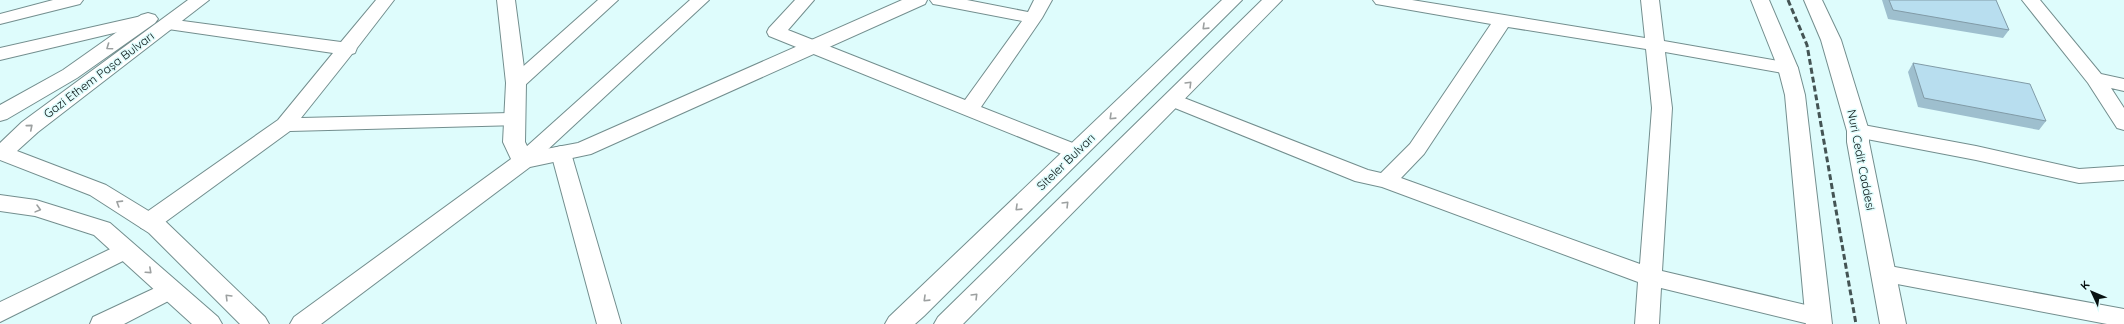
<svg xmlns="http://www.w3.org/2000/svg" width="2124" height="324" font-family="Quicksand,sans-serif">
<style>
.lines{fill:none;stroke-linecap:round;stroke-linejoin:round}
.street-casing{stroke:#738e8e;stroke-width:2}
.secondary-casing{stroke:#738e8e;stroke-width:2}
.street{fill:#fff;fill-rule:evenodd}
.secondary{fill:#fff;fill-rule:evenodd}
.rail{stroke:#445454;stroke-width:3;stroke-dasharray:6 3;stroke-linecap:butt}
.wall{fill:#9ebfce}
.building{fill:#b8deef;stroke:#819ba7}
.oneway{stroke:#9ca0a0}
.labels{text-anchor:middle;stroke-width:3;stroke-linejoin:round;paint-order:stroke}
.street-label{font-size:12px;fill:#081212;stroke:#defcfc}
</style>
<rect width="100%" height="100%" fill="#defcfc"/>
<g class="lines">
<g class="street-casing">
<path id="street" d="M53,0H83L80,4L0,24V14Z
M376,0H394L357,48L355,53L352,54L301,118L515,113L522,114L525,119L522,124L515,125L290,131L157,228L149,230L141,228L138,222L141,216L278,120L333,53L168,29L162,28L159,24L162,20L168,19L341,42Z
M598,0H618L523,87L516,89L509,87L506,83L509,79Z
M690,0H709L530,166L523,168L516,166L513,161L516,156Z
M795,0H814L788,30L965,100L1022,21L939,5L933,4L930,0H967L1028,12L1034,0H1052L1042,18L981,107L1083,147L1086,152L1083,157L1076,159L1069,157L769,36L767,32L769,28Z
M1373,0H1412L1645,38L1641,0H1659L1664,41L1795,64L1798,68L1795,72L1788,74L1665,52L1672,108L1662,271L1827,310L1830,317L1827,324H1809L1661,288L1659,324H1635L1638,282L1382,187L1355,181L1165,104L1162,100L1165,96L1172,94L1179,96L1368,170L1381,173L1410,144L1491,24L1382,5L1376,4ZM1508,27L1646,49L1652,108L1640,264L1401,178L1424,154Z
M2022,0H2040L2101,74L2124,79V91L2111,88L2124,108V130L2117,128L2088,83Z
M146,15L152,16L155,20L152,24L0,60V48Z
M1858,124L1976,146L2079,169L2124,166V180L2079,183L1976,160L1851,136L1848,131L1851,126Z
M561,146L568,148L571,153L621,324H597L551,153L554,148Z
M125,242L133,244L136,250L133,256L0,322V302Z
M1884,265L2124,309V324H2107L1876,280L1872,274L1876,268Z
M170,281L178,284L182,290L178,296L124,324H90L93,317Z"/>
</g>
<g class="secondary-casing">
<path id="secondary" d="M188,0H209L38,132L17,151L106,185L165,221L265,317L269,324H240L149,233L90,195L0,160V143L22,122Z
M497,0H515L526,83L525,142L530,152L578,143L902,0H927L925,4L591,154L530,167L321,324H290L294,317L511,159L503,142L506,83Z
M1222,0H1242L924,316L915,324H885L889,317Z
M1262,0H1282L963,324H934L938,317Z
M1751,0H1769L1798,68L1805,95L1832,324H1806L1785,95L1778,68Z
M1804,0H1822L1841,40L1869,131V142L1906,324H1880L1847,142V131L1821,40Z
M148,13L155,15L158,19L155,23L77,78L7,119L0,121V105L63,70L141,15Z
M0,195L36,200L110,223L218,317L222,324H192L94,235L35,216L0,211Z"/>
</g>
<use href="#street" class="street"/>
<use href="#secondary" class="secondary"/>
<path class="rail" d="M1788,0L1807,45L1856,324"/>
</g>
<path class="wall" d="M1882,0H1996L2009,30L2003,38L1888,19Z
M1913,63L2046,121L2039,130L1918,107L1908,72Z"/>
<path class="building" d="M1889,0H1996L2009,30L1893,10Z
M1913,63L2030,84L2046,121L1924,98Z"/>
<defs><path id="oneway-chevron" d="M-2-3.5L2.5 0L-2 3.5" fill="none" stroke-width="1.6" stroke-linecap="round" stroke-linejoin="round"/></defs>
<g class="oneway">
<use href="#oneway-chevron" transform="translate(1205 27) rotate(136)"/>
<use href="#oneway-chevron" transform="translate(109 47) rotate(145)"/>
<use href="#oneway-chevron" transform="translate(1189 84) rotate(-45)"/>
<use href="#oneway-chevron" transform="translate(1112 117) rotate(136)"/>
<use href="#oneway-chevron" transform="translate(30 127) rotate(-40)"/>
<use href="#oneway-chevron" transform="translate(119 203) rotate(-148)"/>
<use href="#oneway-chevron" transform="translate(1066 204) rotate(-45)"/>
<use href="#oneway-chevron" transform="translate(1018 208) rotate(136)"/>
<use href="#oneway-chevron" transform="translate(38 209) rotate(15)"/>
<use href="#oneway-chevron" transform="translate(149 271) rotate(42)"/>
<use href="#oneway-chevron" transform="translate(975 296) rotate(-45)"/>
<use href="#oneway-chevron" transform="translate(228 297) rotate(-135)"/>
<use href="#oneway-chevron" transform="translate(926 299) rotate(136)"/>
</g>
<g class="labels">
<g class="street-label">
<text transform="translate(99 75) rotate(-37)" y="4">Gazi Ethem Paşa Bulvarı</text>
<text transform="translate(1861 160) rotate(79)" y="4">Nuri Cedit Caddesi</text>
<text transform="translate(1066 162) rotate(-44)" y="4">Siteler Bulvarı</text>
</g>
</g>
<g transform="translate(2092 292) rotate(314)" stroke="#defcfc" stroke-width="3" paint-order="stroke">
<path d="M0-3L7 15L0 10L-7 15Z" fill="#081212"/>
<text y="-6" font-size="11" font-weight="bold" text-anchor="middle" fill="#081212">K</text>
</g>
</svg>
